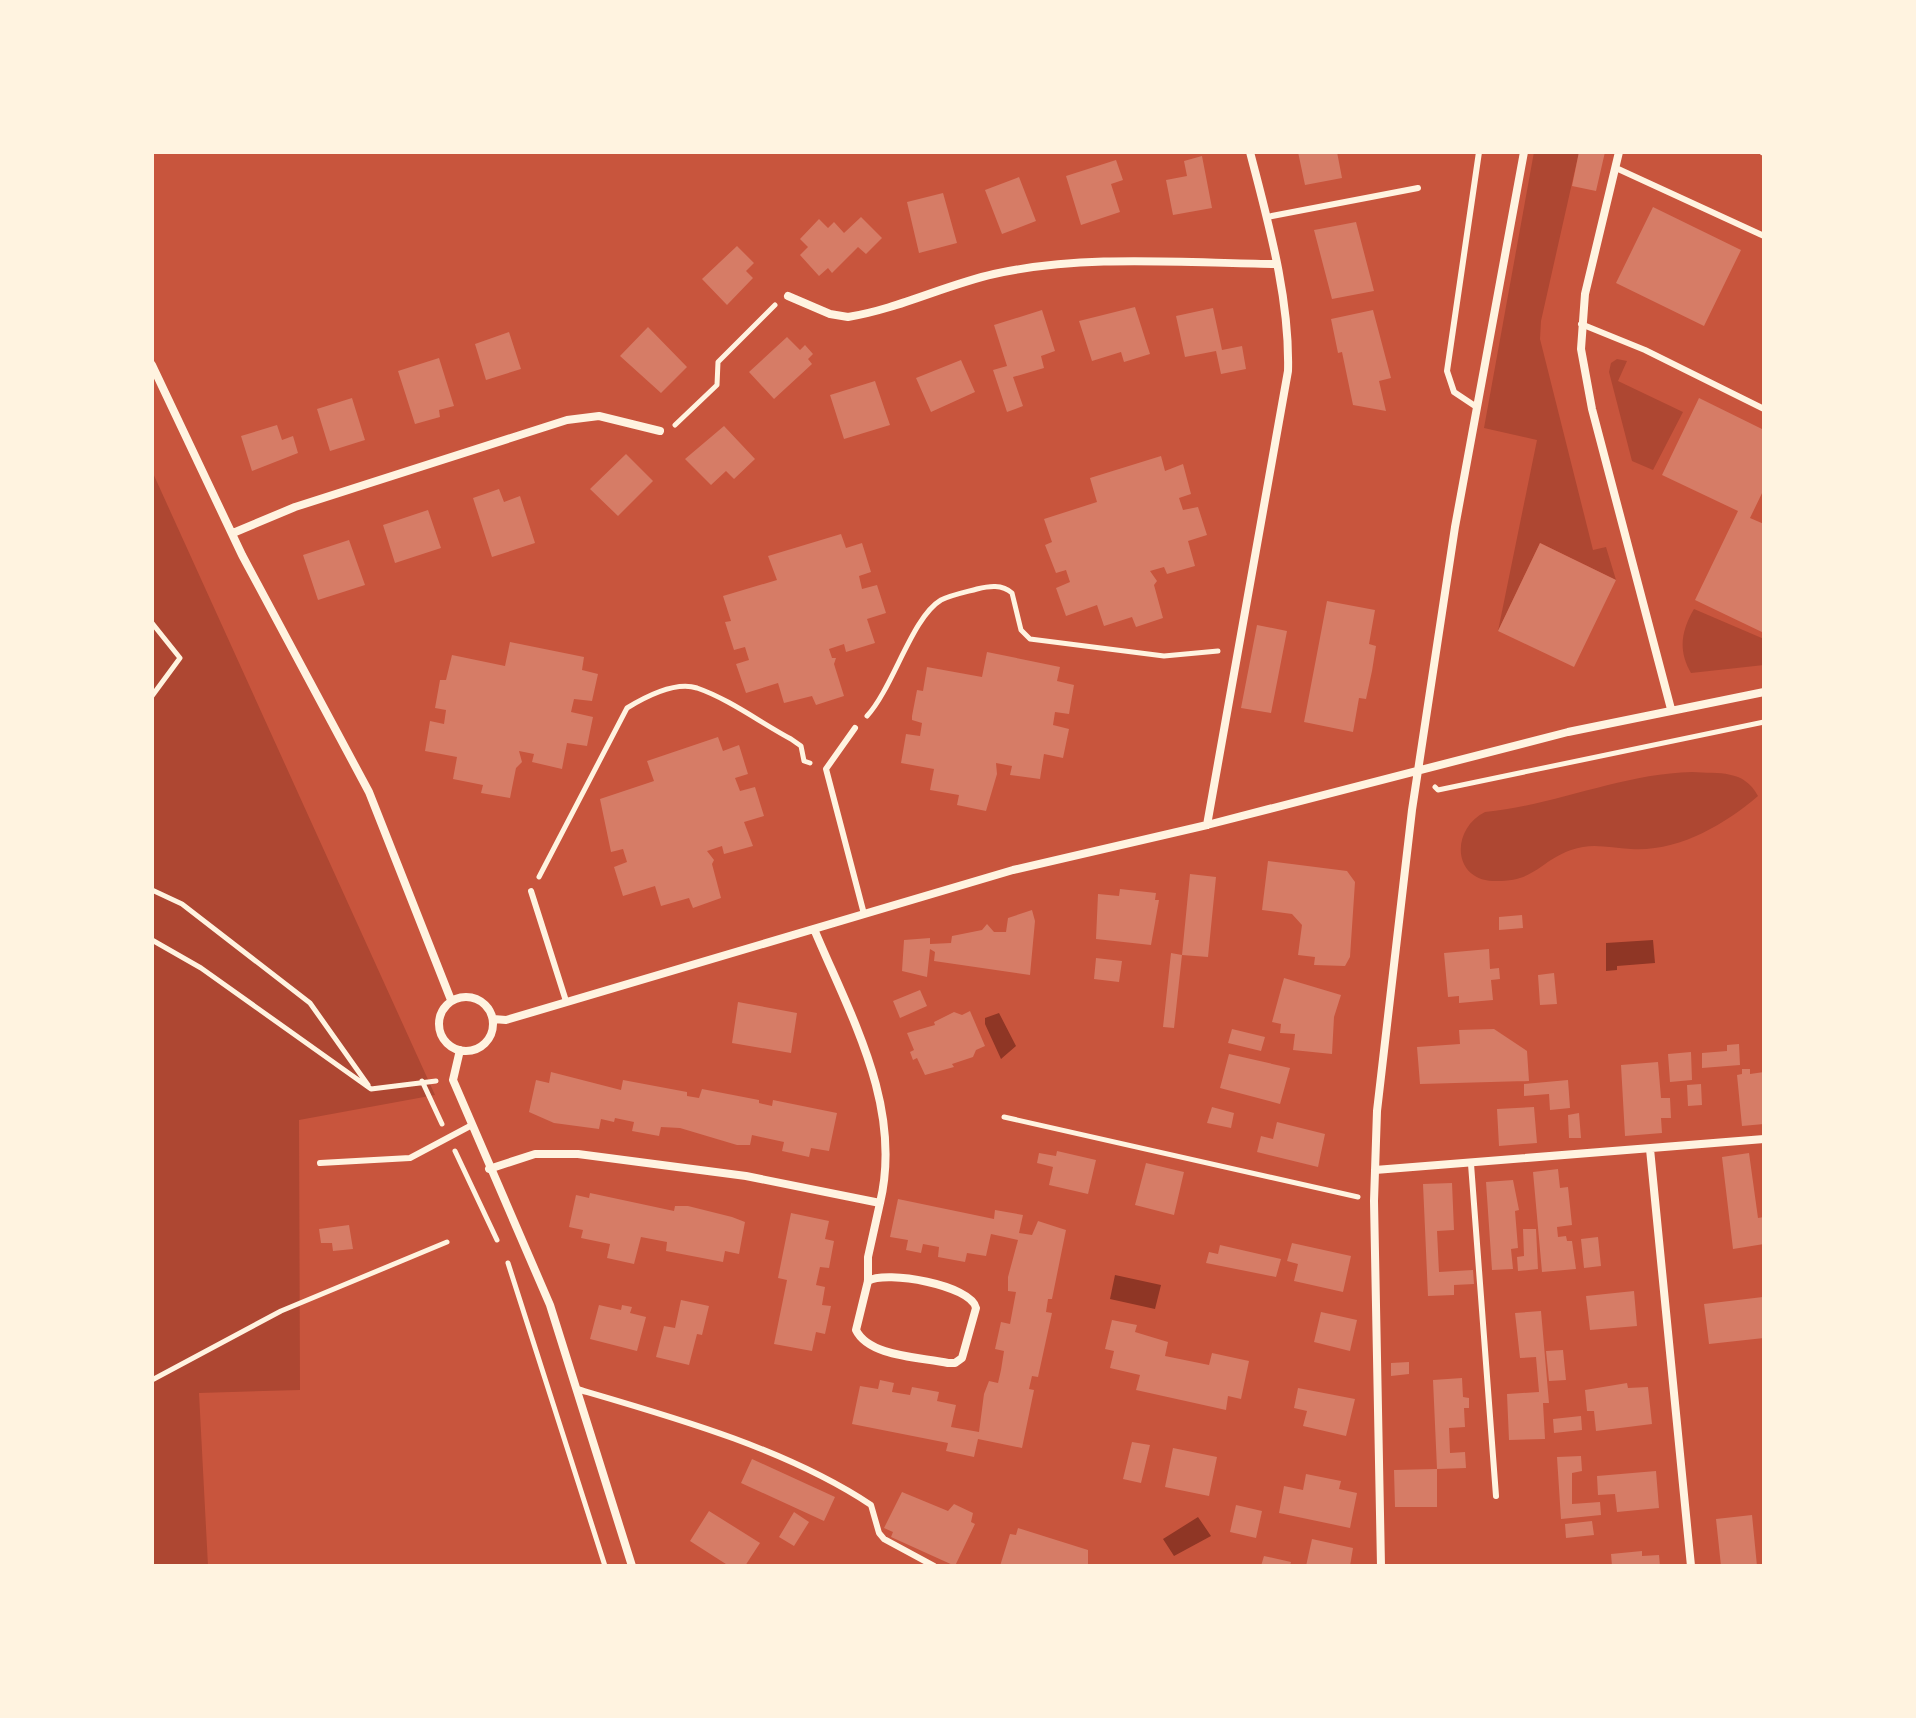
<svg xmlns="http://www.w3.org/2000/svg" width="1916" height="1718" font-family="'Public Sans',sans-serif">
<style>
.green{fill:#ae4732}
.water{fill:#8f3625}
.building{fill:#d67c66}
.lines{fill:none;stroke-linecap:round;stroke-linejoin:round}
.path{stroke:#fff3e0;stroke-width:5}
.service{stroke:#fff3e0;stroke-width:6}
.minor{stroke:#fff3e0;stroke-width:8}
</style>
<rect width="100%" height="100%" fill="#c8553d"/>
<path class="green" d="M1534,152H1579L1541,321L1540,339L1593,550L1606,547L1616,580L1540,543L1498,631L1537,440L1484,428Z
M1617,359L1627,361L1618,381L1683,412L1653,470L1632,461L1609,372L1611,363Z
M152,471L435,1095L299,1120L300,1390L199,1393L208,1566H152Z
M1694,609L1764,639V665L1691,673C1678,651 1681,631 1694,609Z
M1692,772C1719,774 1744,769 1758,796C1724,825 1678,852 1631,849C1610,848 1592,842 1571,850C1538,862 1536,882 1493,881C1452,879 1451,829 1485,812C1556,805 1620,774 1692,772Z"/>
<path class="water" d="M1653,940L1655,963L1617,966V970L1606,971V943Z
M999,1013L1016,1046L1001,1059L985,1024V1018Z
M1115,1275L1161,1285L1155,1309L1110,1299Z
M1198,1517L1211,1536L1174,1556L1163,1539Z"/>
<path class="building" d="M1298,152H1337L1342,178L1305,185Z
M1579,152H1605L1596,191L1572,186Z
M1202,156L1212,208L1173,215L1166,180L1187,176L1184,161Z
M1116,160L1123,180L1111,184L1120,212L1081,225L1066,176Z
M1019,177L1036,221L1002,234L985,190Z
M943,193L957,243L919,253L907,202Z
M1653,207L1741,250L1704,326L1616,283Z
M861,217L882,238L866,254L858,247L832,273L828,268L819,276L800,255L808,247L800,239L819,219L828,228L834,222L844,233Z
M1356,222L1374,291L1332,299L1314,230Z
M737,246L754,263L746,271L753,278L727,305L702,279Z
M1135,307L1150,354L1124,362L1121,352L1092,361L1079,321Z
M1213,308L1222,350L1242,346L1246,369L1221,374L1216,351L1185,357L1176,316Z
M1042,310L1055,351L1041,356L1044,368L1013,377L1023,406L1007,412L993,370L1007,366L994,325Z
M1373,310L1391,378L1379,381L1386,411L1353,405L1342,352L1338,353L1331,319Z
M648,327L687,367L661,393L620,356Z
M509,332L521,369L486,380L475,344Z
M787,337L800,350L805,345L813,354L808,359L812,364L774,399L749,372Z
M439,358L454,406L439,410L440,417L415,424L398,371Z
M961,360L975,392L931,412L916,378Z
M875,381L890,425L844,439L830,395Z
M352,398L365,440L330,451L317,409Z
M1699,398L1764,430V489L1750,518L1764,524V633L1695,600L1738,511L1662,475Z
M277,425L282,440L293,436L298,453L252,471L241,436Z
M724,426L755,459L734,479L726,471L711,485L685,459Z
M626,454L653,481L618,516L590,489Z
M1161,456L1165,471L1183,464L1191,494L1179,498L1183,510L1198,507L1207,535L1188,541L1195,566L1167,574L1164,567L1150,571L1157,581L1154,585L1163,618L1136,627L1132,617L1104,626L1097,605L1066,616L1056,588L1070,582L1066,570L1056,573L1045,545L1052,542L1044,519L1097,502L1090,478Z
M499,489L504,502L520,496L535,543L492,557L473,498Z
M428,510L441,548L395,563L383,525Z
M841,534L846,548L862,543L871,572L859,576L862,589L877,585L886,613L867,619L875,643L846,652L844,644L829,649L832,658H836L834,664L844,696L816,705L812,696L784,703L778,683L746,693L736,664L749,660L745,647L734,650L725,622L731,621L723,596L777,580L768,556Z
M349,540L365,585L318,600L303,555Z
M1540,543L1616,580L1574,667L1498,631Z
M1327,601L1375,610L1369,644L1376,646L1372,671L1366,699L1359,698L1353,732L1304,722Z
M1257,625L1287,631L1271,713L1241,708Z
M510,642L584,657L582,670L598,674L592,701L574,699L571,712L593,717L587,746L567,743L562,769L532,762L534,754L519,751L522,762L516,768L510,798L481,793L483,785L453,779L457,757L425,751L430,721L444,724L446,710L435,708L440,680H446L452,655L505,666Z
M987,652L1060,667L1057,681L1074,685L1069,714L1055,712L1053,725L1069,729L1063,758L1044,754L1040,779L1010,775L1012,766L996,763L997,774L986,811L957,805L959,795L930,790L934,769L901,763L906,734L920,736L922,723L912,720V716L917,690L923,691L927,667L982,677Z
M718,737L723,751L739,745L748,774L735,778L740,791L755,787L764,816L744,822L753,846L724,854L722,846L707,851L714,860L712,864L721,898L693,908L689,898L661,906L655,886L623,896L614,867L627,862L623,849L611,852L600,799L654,781L647,761Z
M1268,861L1347,871L1355,882L1350,957L1345,966L1314,965L1315,957L1298,955L1302,925L1292,914L1262,910Z
M1190,874L1216,877L1208,957L1182,955L1174,1028L1163,1027L1171,953L1182,955Z
M1120,889L1156,893L1155,900H1159L1151,945L1096,939L1098,894L1119,896Z
M1032,910L1035,921L1030,975L934,961L935,952L930,949L927,977L902,971L904,940L930,938V944L951,943L952,936L982,930L987,924L994,932H1006L1008,918Z
M1522,915L1523,928L1499,930V917Z
M1489,949L1490,969L1499,968L1500,979L1491,980L1493,1000L1459,1003V996L1448,997L1444,953Z
M1096,958L1122,961L1119,982L1094,979Z
M1554,973L1557,1004L1540,1005L1538,975Z
M1284,978L1341,995L1334,1017L1332,1054L1293,1050L1295,1034L1280,1033L1281,1024L1272,1022Z
M920,990L927,1006L900,1018L893,1001Z
M738,1002L797,1013L791,1053L732,1043Z
M970,1011L985,1046L976,1050L973,1057L952,1064L954,1067L925,1075L917,1058L913,1060L910,1052L914,1050L907,1033L935,1025L934,1022L954,1012L962,1015Z
M1232,1029L1265,1037L1261,1051L1228,1043Z
M1494,1029L1527,1051L1529,1081L1420,1084L1417,1047L1460,1044L1459,1030Z
M1739,1044L1740,1065L1702,1068V1053L1727,1051V1045Z
M1691,1052L1692,1080L1670,1082L1668,1054Z
M1229,1054L1290,1068L1280,1104L1220,1088Z
M1658,1062L1661,1098H1670L1671,1118H1661L1662,1133L1625,1136L1621,1065Z
M1742,1069H1750V1074L1764,1072V1124L1742,1126L1737,1075L1742,1074Z
M551,1072L621,1090L623,1080L687,1092V1096L699,1098L702,1089L759,1100V1103L772,1106L773,1100L837,1113L829,1151L811,1148L809,1157L782,1151L784,1142L752,1135L750,1145H737L680,1128L661,1127L659,1136L632,1131L634,1122L615,1118L614,1122L601,1119L599,1129L554,1123L529,1112L536,1080L549,1083Z
M1568,1080L1570,1108L1550,1110L1549,1094L1524,1096V1084Z
M1701,1084L1702,1105L1688,1106L1687,1085Z
M1212,1107L1234,1113L1231,1128L1207,1123Z
M1534,1107L1537,1143L1499,1146L1497,1109Z
M1579,1113L1581,1138H1569L1568,1115Z
M1277,1122L1325,1134L1318,1167L1257,1152L1261,1136L1273,1139Z
M1057,1151L1096,1160L1088,1194L1049,1185L1053,1167L1037,1163L1039,1153L1056,1156Z
M1749,1153L1758,1218L1764,1217V1244L1733,1249L1722,1157Z
M1146,1163L1184,1172L1174,1215L1135,1205Z
M1558,1169L1560,1188L1568,1187L1572,1225L1557,1227L1558,1237L1566,1236L1567,1241H1572L1576,1269L1542,1272L1533,1172Z
M1513,1180L1519,1210L1515,1211L1518,1248L1511,1249L1513,1269L1492,1270L1486,1182Z
M1452,1183L1454,1230L1437,1231L1439,1272L1473,1270L1474,1284L1454,1285V1295L1428,1296L1423,1184Z
M590,1193L674,1211L675,1206H688L732,1217L745,1222L739,1254L725,1251L723,1262L666,1251L667,1242L641,1237L634,1264L607,1258L610,1244L581,1238L583,1230L569,1227L576,1195L589,1198Z
M898,1199L994,1219L995,1210L1023,1215L1019,1233L1032,1235L1038,1221L1066,1230L1052,1299H1048L1046,1312L1052,1313L1038,1377L1032,1376L1029,1389L1034,1390L1022,1448L978,1439L974,1457L946,1451L948,1443L852,1424L860,1386L878,1389L880,1380L894,1383L892,1392L910,1395L912,1387L939,1392L937,1401L956,1405L951,1427L979,1432L984,1394L989,1381L998,1383L1001,1370L1004,1351L995,1349L1001,1322L1010,1324L1016,1292L1008,1291V1277L1018,1240L991,1234L986,1256L967,1253L965,1262L938,1257L939,1247L923,1244L921,1253L906,1250L908,1240L890,1237Z
M791,1213L829,1221L825,1239L834,1241L829,1268L820,1267L816,1285L825,1287L822,1305L831,1306L825,1334L816,1332L812,1351L774,1344L787,1280L778,1278Z
M349,1225L353,1249L333,1251L332,1243H321L319,1229Z
M1523,1229H1536L1538,1269L1518,1271L1517,1257L1524,1256Z
M1598,1237L1601,1266L1584,1268L1581,1239Z
M1292,1243L1351,1256L1343,1292L1294,1281L1298,1264L1287,1261Z
M1220,1245L1281,1259L1276,1277L1206,1263L1209,1252L1218,1254Z
M1634,1291L1637,1326L1590,1330L1586,1296Z
M1763,1297L1764,1338L1709,1344L1704,1304Z
M681,1300L709,1306L702,1335L697,1334L689,1365L656,1357L664,1326L675,1328Z
M599,1305L621,1310L622,1305L632,1307L630,1313L646,1317L637,1351L590,1339Z
M1541,1311L1549,1403H1543L1545,1439L1509,1440L1507,1394L1539,1392L1536,1357L1520,1358L1515,1313Z
M1321,1312L1357,1320L1350,1351L1314,1342Z
M1112,1320L1137,1325L1135,1332L1168,1342L1165,1356L1209,1365L1212,1353L1249,1361L1241,1399L1228,1396L1226,1410L1136,1390L1140,1375L1110,1368L1114,1351L1105,1349Z
M1563,1350L1566,1380L1549,1381L1546,1351Z
M1409,1362V1374L1391,1376V1363Z
M1462,1378L1463,1397L1469,1398V1408H1464L1465,1427L1449,1428L1450,1453L1465,1452L1466,1468L1437,1469V1507H1395L1394,1470L1437,1469L1433,1380Z
M1627,1383L1628,1388L1648,1387L1652,1424L1596,1431L1594,1411H1587L1585,1390Z
M1298,1388L1355,1399L1346,1436L1303,1426L1307,1411L1294,1408Z
M1581,1416L1582,1430L1554,1433L1553,1419Z
M1132,1442L1150,1445L1141,1483L1123,1479Z
M1173,1448L1217,1457L1209,1496L1165,1487Z
M1581,1456L1582,1471L1572,1473V1504L1600,1502L1601,1515L1561,1519L1557,1457Z
M752,1459L835,1497L824,1521L741,1483Z
M1656,1471L1659,1508L1617,1512L1615,1494L1598,1495L1597,1476Z
M1306,1474L1341,1481L1339,1489L1357,1493L1350,1528L1279,1513L1284,1486L1303,1490Z
M902,1492L948,1511L954,1504L973,1513L971,1522L975,1524L955,1566L891,1537L893,1532L884,1528Z
M1236,1505L1262,1511L1256,1538L1230,1532Z
M709,1511L760,1543L745,1566H729L690,1541Z
M794,1512L809,1522L794,1546L779,1537Z
M1752,1515L1757,1566H1721L1716,1519Z
M1592,1521L1594,1535L1566,1538L1565,1524Z
M1018,1528L1088,1550V1566H1000L1010,1534L1016,1535Z
M1312,1539L1353,1548L1350,1566H1306Z
M1642,1551V1556L1659,1555L1660,1566H1612L1611,1554Z
M1264,1556L1291,1562L1290,1566H1261Z"/>
<g class="lines">
<path class="path" d="M675,425L717,385L718,362L775,305
M152,623L180,658L152,696
M867,716C893,688 912,617 941,600C951,595 966,592 977,589C989,586 1002,584 1012,593L1021,630L1030,639L1164,656L1218,651
M1435,787L1438,790L1764,722
M539,877L627,708C645,697 675,681 697,688C729,699 761,723 791,739L801,746L804,761L810,763
M152,890L182,904L310,1003L368,1085
M152,940L201,968L371,1089L436,1081
M422,1081L442,1124
M1004,1117L1358,1197
M455,1151L497,1240
M508,1263L605,1566
M152,1380L281,1311L447,1242"/>
<path class="service" d="M1762,152L1764,153
M1616,168L1764,236
M1267,217L1418,188
M1581,324L1645,350L1764,409
M1475,406L1454,392L1447,371L1479,152
M855,728L826,769L864,914
M531,891L566,1001
M320,1163L410,1158L472,1125
M1471,1164L1496,1496
M577,1389C673,1417 787,1449 871,1505L879,1533L884,1539L934,1566"/>
<path class="minor" d="M1619,152L1585,294L1581,349L1592,409L1671,709
M788,296L830,314L848,317C898,309 945,285 994,274C1085,254 1183,263 1275,264
M152,365L242,555L369,792L451,1000
M233,533L295,507L567,420L599,416L660,431
M1207,825L1288,371C1290,298 1268,222 1250,152
M439 1024a27 27 0 1 1 54 0a27 27 0 1 1-54 0Z
M493,1019L506,1020L1013,870L1207,825L1568,732L1764,692
M460,1050L453,1080L550,1305L632,1566
M1650,1149L1691,1566
M489,1169L535,1154H578L746,1176L880,1203C903,1107 851,1017 814,929
M1375,1170L1764,1139
M868,1281C886,1270 971,1285 976,1308L962,1358L955,1363H948C921,1357 869,1357 856,1330L868,1281V1257L880,1203
M1381,1566L1374,1201L1377,1111L1412,810L1455,527L1524,152"/>
</g>
<rect width="1916" height="1718" fill="none" stroke="#fff3e0" stroke-width="308"/>
</svg>
